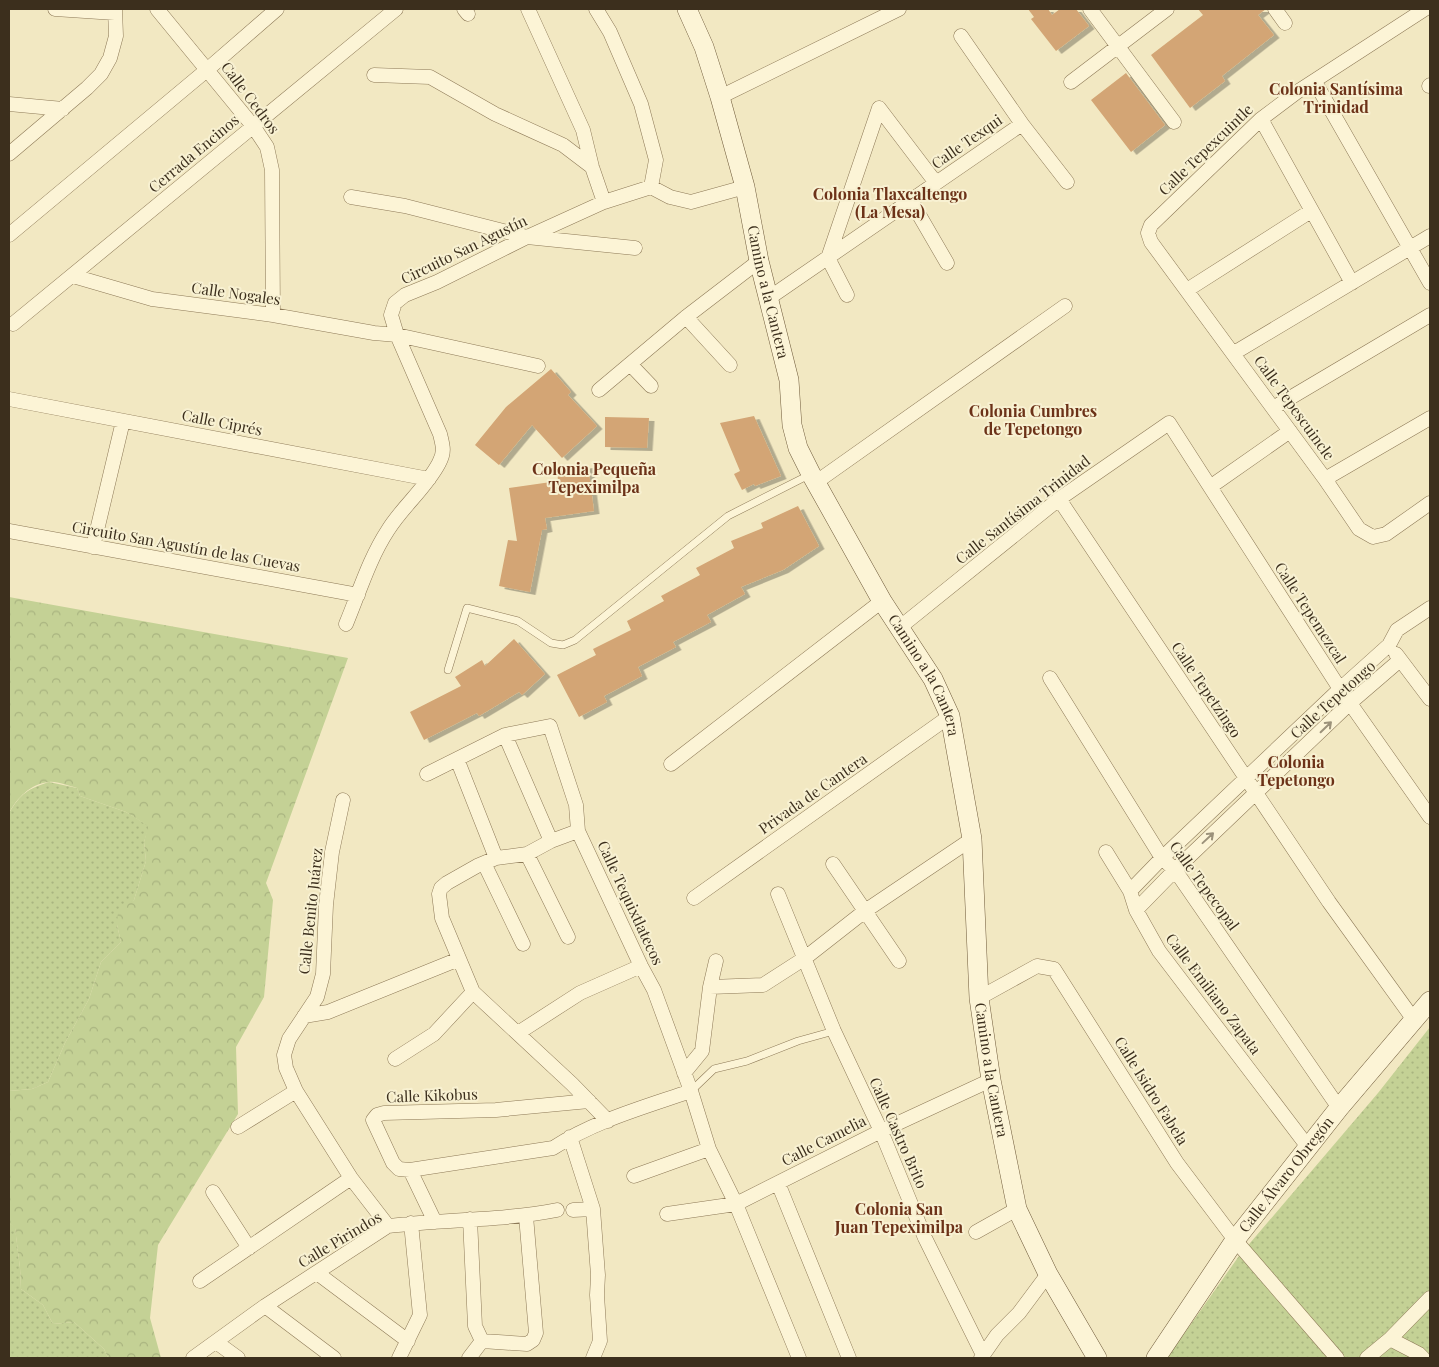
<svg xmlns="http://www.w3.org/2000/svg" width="1439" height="1367" font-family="'Playfair Display',serif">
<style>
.grass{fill:url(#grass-dots)}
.forest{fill:url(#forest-crowns)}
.building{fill:#d3a574;filter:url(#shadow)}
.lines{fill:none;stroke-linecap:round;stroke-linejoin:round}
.lane-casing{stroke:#8d7957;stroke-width:8}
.street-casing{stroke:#8d7957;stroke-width:15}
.secondary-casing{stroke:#6f5a3a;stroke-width:20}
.lane{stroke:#fcf4d6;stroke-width:7}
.street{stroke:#fcf4d6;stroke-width:14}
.secondary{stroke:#fcf4d6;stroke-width:19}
.oneway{stroke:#9c927a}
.labels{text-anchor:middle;stroke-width:4;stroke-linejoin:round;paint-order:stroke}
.street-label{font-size:15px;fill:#3c2f1d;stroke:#f8f1d2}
.neighbourhood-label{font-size:16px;font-weight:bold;fill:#6c3218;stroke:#f8f1d2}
</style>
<defs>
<pattern id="grass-dots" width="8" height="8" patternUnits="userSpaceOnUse" patternTransform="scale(1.25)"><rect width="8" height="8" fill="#c4d195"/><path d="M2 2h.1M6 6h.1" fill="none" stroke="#a9b480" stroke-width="1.8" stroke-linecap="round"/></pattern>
<pattern id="forest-crowns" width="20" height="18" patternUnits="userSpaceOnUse" patternTransform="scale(1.25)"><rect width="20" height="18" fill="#c4d195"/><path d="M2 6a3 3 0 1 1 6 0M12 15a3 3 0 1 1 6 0" fill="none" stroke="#a9b480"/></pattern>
<filter id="shadow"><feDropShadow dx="5.5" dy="3" stdDeviation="0" flood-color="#0004"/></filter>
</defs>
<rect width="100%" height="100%" fill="#f2e8c2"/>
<path class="grass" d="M49,782L77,788L80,796L126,812L149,826L144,842L146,861L134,900L117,925L121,942L101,962L89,999L65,1043L48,1082L32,1089L9,1091V813C21,793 28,789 49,782Z
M1430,1027V1358H1167L1239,1256L1378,1093Z
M9,1223L15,1227L20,1268L21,1289L43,1305L53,1324L74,1322L104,1349L108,1358H9Z"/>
<path class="forest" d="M9,597L348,658L266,883L273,900L264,997L236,1047L238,1114L158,1245L150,1318L161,1358H108L104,1349L74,1322L53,1324L43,1305L21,1289L20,1268L15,1228L9,1223V1091L32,1089L48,1082L65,1043L89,999L101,962L121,942L117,925L118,910L134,900L146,861L144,842L148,826L126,812L80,796L77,788C69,786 57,781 49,782C30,784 17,798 9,813Z"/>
<path class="building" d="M1028,9H1048L1052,15L1060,9H1076L1089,26L1056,51L1031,19L1034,17Z
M1198,9H1266L1258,15L1274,35L1222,76L1225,81L1190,108L1151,55L1203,15Z
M1126,73L1165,125L1131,152L1091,100Z
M551,369L571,392L568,395L597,426L562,458L532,425L499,465L475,445L506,407Z
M754,416L781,476L755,486L754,484L742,490L734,474L740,471L720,423Z
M605,417L649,418L647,448L605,447Z
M588,465L594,511L545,518L547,529L542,530L530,592L499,586L508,540L517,541L509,488L558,481L557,469Z
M798,506L819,546L783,570L741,587L745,594L707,615L711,622L673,642L676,647L638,667L642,676L604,696L607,702L579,717L557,675L596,655L593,649L631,630L627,621L664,601L661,596L700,575L696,568L734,548L731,541L763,528L761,523Z
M514,639L545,674L522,695L519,692L479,716L477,713L424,740L410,712L461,686L455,677L482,660L485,666Z"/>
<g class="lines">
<g class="lane-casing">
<path id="lane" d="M448,670L467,608L518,621L551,643L563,645L575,640L728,516L811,474
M691,1091L714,1069L747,1061L798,1041L834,1031"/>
</g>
<g class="street-casing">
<path id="street" d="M55,9L115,13
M157,9L253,126L267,147L272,170L273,315
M464,9L468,14
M528,9L583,130L592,167L604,202
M596,9L610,32L641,104L656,160L651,187
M1090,9L1174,122
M1275,9L1285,23
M1425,9L1297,92L1261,119L1151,225L1148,233L1151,242L1325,479L1359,529L1373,537L1386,534L1430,503
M961,36L1022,124L1067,182
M374,75L430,77L495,114L563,145L592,167
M1071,82L1167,9
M1315,82L1430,283
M1429,86L1430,85
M720,97L899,9
M9,104L63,109
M879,108L936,183
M1261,119L1352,283
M9,154L87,88L101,74L110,58L116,36L115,9
M351,197L405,206L527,237L635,248
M911,201L947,263
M9,235L208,69L277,9
M73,276L152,299L273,315L374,333L397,335L538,366
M1187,290L1311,211
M847,295L828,258L879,108
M769,298L1022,124
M686,317L730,365
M13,324L396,9
M1234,353L1430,236
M630,364L651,386
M599,390L686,317L759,261
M9,399L429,479
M1273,408L1430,315
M1325,479L1430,418
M815,483L1065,306
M1210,487L1290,431
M1059,499L1329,902L1414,1020
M9,531L358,595
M93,547L123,421
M346,624C359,593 369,559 388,530C403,506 426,488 439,463C445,452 443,446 440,434L397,335L391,315L395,303L405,295L437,282L527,237L604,202L651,187L670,197L691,202L745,187
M899,628L1059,499L1169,423L1340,689L1430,817
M1396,654L1430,699
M1050,678L1162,858L1175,870L1339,1108
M505,735L551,841
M457,759L496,858
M671,764L882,601
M427,774L505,735L550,726L576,805L578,831L641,966L654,990L691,1091L709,1149L736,1204L799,1358
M343,800L332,852L326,905L323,974L317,997L289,1039L284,1055L286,1068L296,1091L351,1178L388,1226
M578,831L551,841L527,854L496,858L477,866L447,883L441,888L439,894L442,918L473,992L572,1084L608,1121
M1106,852L1130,891L1136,910L1159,951L1308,1147
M527,854L568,937
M484,863L523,944
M833,864L899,961
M1130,891L1162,858L1340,689L1389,645L1397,630L1430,608
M778,894L834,1031L881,1131L925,1238L983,1355
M694,898L950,716
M1136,910L1175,870L1350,703L1400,660
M710,987L763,985L805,958L865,911L972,839
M979,998L1037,966L1054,969L1177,1163L1235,1240L1337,1358
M304,1016L328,1012L459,959
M518,1033L580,993L641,966
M395,1059L434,1034L473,992
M684,1073L702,1051L710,987L716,961
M589,1101L496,1110L384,1113L377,1115L373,1120L393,1163L399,1169L410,1170L553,1148C594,1121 645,1107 691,1091
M238,1127L296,1091
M570,1137L593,1209L598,1275L597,1295L600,1341L593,1358
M410,1170L435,1222
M634,1176L709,1149
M778,1183L849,1358
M213,1192L249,1248
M573,1210L593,1209
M667,1214L736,1204L881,1131L991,1080
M470,1219L475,1326L482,1341
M976,1232L1017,1209
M317,1273L408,1341
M200,1281L351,1178
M265,1306L334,1358
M1390,1339L1419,1354L1423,1358
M482,1341L527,1344L533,1340L536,1333L526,1216
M216,1342L238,1358
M193,1358L265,1306L388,1226C444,1219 501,1221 557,1210
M399,1358L420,1315L411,1223
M469,1358L482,1341
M981,1358L997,1335L1019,1313L1048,1274
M1367,1358L1390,1339L1430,1298"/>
</g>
<g class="secondary-casing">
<g id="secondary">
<path id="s1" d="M687,9L704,47L720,97L745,187L759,261L789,380L792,425L798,448L811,474L882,601L933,679L950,716L972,839L979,998L991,1080L1017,1209L1048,1274L1097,1358"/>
<path id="s2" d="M1156,1358L1235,1240L1339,1108L1430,1001"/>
</g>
</g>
<use href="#lane" class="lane"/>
<use href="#street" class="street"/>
<use href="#secondary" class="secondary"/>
</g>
<defs><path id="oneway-shaft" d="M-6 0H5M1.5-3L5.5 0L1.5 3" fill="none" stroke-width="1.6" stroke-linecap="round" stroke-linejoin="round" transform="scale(1.25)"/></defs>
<g class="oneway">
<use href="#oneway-shaft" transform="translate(1326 727) rotate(-44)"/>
<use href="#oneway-shaft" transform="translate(1208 838) rotate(-43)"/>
</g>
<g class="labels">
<g class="street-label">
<text transform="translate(250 98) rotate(53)" y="5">Calle Cedros</text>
<text transform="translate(967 142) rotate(-35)" y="5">Calle Texqui</text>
<text transform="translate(1206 150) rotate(-44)" y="5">Calle Tepexcuintle</text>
<text transform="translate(194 154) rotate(-40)" y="5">Cerrada Encinos</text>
<text transform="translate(464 250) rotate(-26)" y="5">Circuito San Agustín</text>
<text dy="5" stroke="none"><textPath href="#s1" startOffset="295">Camino a la Cantera</textPath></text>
<text transform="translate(236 294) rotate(8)" y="5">Calle Nogales</text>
<text transform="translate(1294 408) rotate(54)" y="5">Calle Tepescuincle</text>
<text transform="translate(222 423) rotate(11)" y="5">Calle Ciprés</text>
<text transform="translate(1023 510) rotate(-38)" y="5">Calle Santísima Trinidad</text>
<text transform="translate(186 547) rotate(10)" y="5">Circuito San Agustín de las Cuevas</text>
<text transform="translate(1310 613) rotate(57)" y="5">Calle Tepemezcal</text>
<text dy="5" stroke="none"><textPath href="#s1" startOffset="715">Camino a la Cantera</textPath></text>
<text transform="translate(1206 690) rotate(56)" y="5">Calle Tepetzingo</text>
<text transform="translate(1333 700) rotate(-42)" y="5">Calle Tepetongo</text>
<text transform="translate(813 794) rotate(-35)" y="5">Privada de Cantera</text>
<text transform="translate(1204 886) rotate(54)" y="5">Calle Tepecopal</text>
<text transform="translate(630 903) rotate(65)" y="5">Calle Tequixtlatecos</text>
<text transform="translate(311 911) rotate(-84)" y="5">Calle Benito Juárez</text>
<text transform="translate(1213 994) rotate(53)" y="5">Calle Emiliano Zapata</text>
<text dy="5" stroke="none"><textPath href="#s1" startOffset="1120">Camino a la Cantera</textPath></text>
<text transform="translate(1151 1091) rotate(58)" y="5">Calle Isidro Fabela</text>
<text transform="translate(432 1096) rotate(-2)" y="5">Calle Kikobus</text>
<text transform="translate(898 1133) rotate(66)" y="5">Calle Castro Brito</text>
<text transform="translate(824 1141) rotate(-27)" y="5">Calle Camelia</text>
<text dy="5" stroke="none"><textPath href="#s2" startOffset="225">Calle Álvaro Obregón</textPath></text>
<text transform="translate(340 1240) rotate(-31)" y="5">Calle Pirindos</text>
</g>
<g class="neighbourhood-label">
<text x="1336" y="95">Colonia Santísima<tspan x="1336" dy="18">Trinidad</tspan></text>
<text x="890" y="200">Colonia Tlaxcaltengo<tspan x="890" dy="18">(La Mesa)</tspan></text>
<text x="1033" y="417">Colonia Cumbres<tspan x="1033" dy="18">de Tepetongo</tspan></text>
<text x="594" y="475">Colonia Pequeña<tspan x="594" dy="18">Tepeximilpa</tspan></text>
<text x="1296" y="768">Colonia<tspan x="1296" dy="18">Tepetongo</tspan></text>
<text x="899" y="1215">Colonia San<tspan x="899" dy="18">Juan Tepeximilpa</tspan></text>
</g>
</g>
<rect width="1439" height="1367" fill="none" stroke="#3c2f1d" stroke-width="20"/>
</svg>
